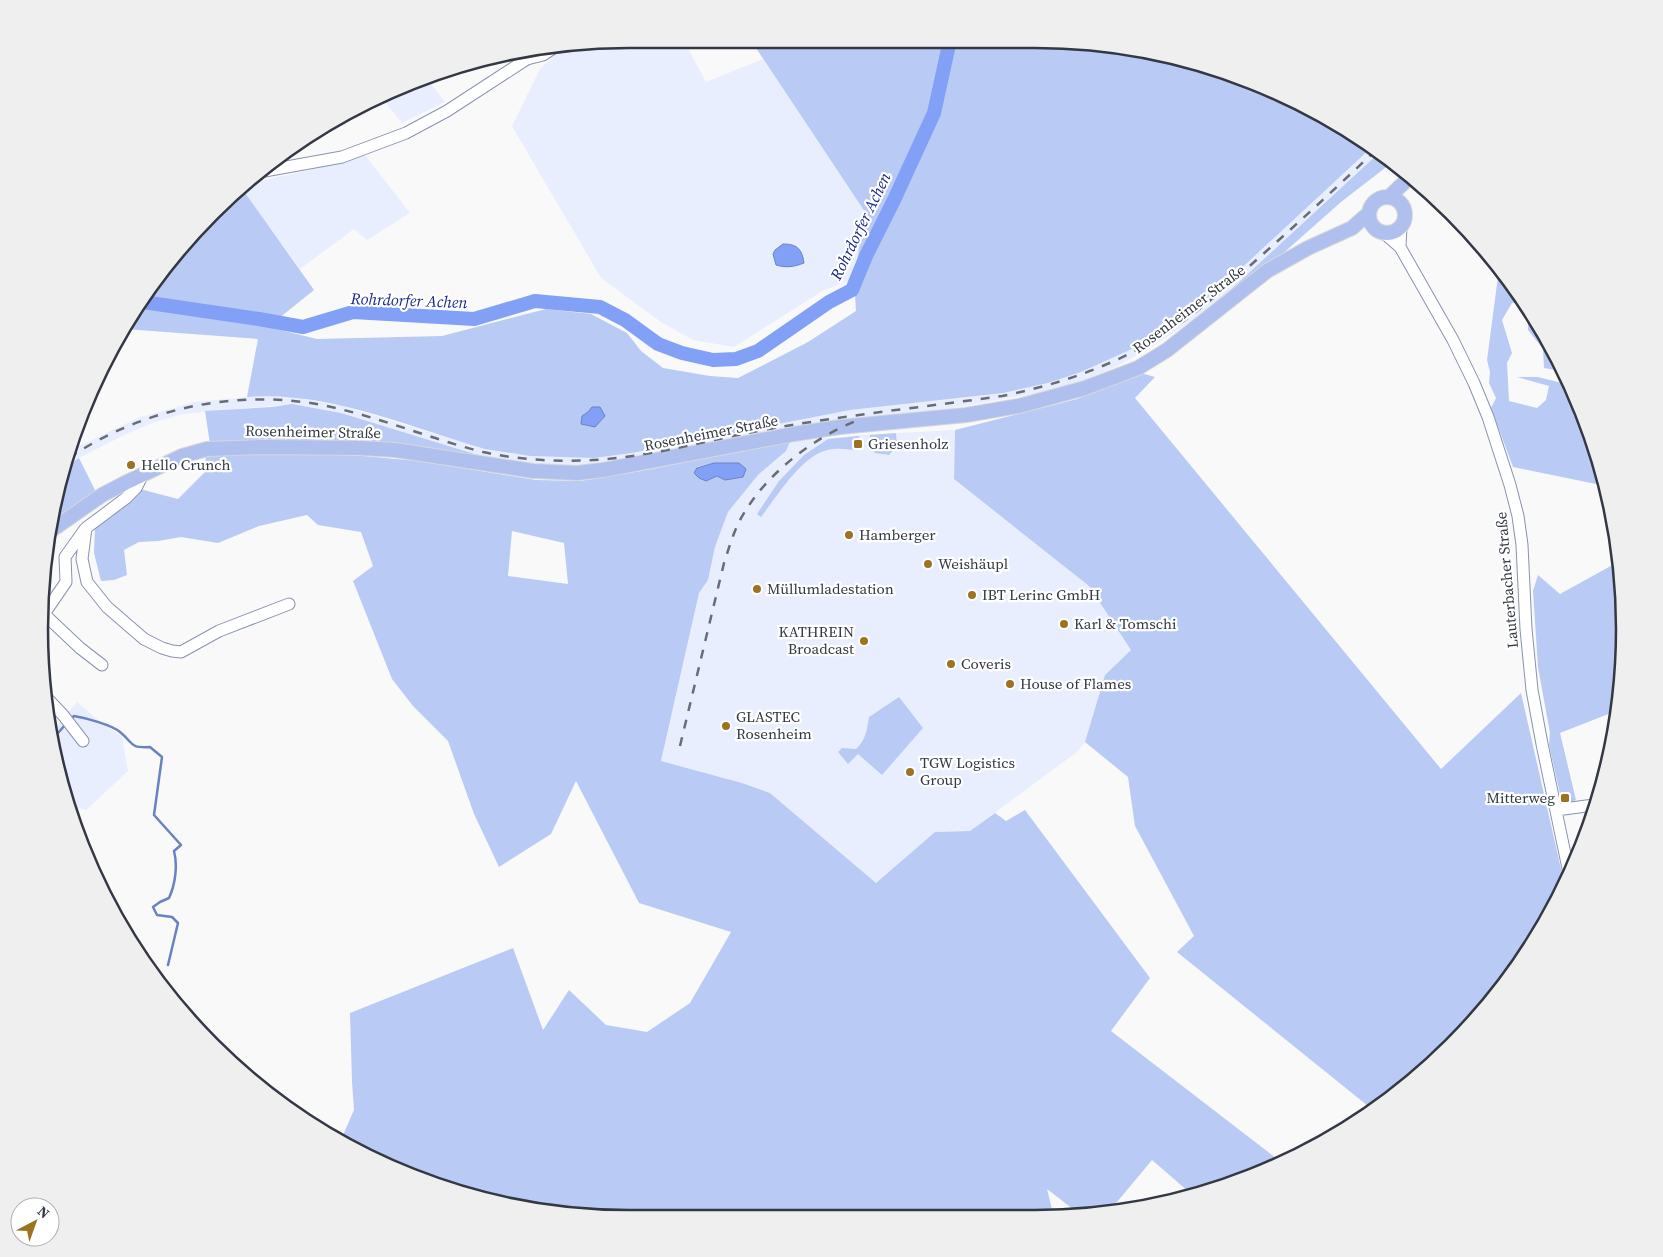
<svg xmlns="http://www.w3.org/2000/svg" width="1663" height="1257" font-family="'Source Serif 4',serif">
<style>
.built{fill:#e8eefd}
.green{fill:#b9caf4;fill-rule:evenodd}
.water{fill:#82a1f6;stroke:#6a82c1}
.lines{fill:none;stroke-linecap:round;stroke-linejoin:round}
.stream{stroke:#6a82c1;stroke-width:2.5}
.river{stroke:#82a1f6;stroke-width:14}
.minor-casing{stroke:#8893af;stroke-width:13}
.major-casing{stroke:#d6d7da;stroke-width:16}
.minor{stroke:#fff;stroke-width:11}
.major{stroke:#afc0ef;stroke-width:14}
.rail{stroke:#696c75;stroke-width:2.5;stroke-dasharray:9 9;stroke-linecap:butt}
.poi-dot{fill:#9c7421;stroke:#fff;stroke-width:2}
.labels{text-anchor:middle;stroke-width:4.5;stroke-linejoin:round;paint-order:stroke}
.street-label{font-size:15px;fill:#333844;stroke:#fff}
.poi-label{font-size:15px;fill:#333844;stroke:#fff;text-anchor:start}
.water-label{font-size:16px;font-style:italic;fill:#182989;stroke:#fff}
.rim{fill:none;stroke:#333844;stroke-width:2.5}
</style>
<rect width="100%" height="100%" fill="#f9f9f9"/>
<path class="built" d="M628,39H683L706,82L763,59L865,212L854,279L822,291L734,347L693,340L661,322L601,278L512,126L540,69L564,47Z
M427,79L445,102L402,123L382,98Z
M1372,147L1380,152L1213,306L1149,349L1115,367L1084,380L1043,392L946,409L804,426L595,466L568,467L491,459L341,413L292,404L183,414L152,423L122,436L79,458L66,467L71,451L75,448L138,418L194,402L247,397L262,396L293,397L343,406L485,449L509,453L530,456L594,458L632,453L850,410L1003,393L1048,383L1081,372L1132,349L1153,336L1218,290Z
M365,155L410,213L367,240L354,229L300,269L241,187L251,183L310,170Z
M955,430L954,479L1089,586L1131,650L1105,675L1085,742L1077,752L970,831L935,832L876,883L770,793L742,783L661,761L699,592L708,580L715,547L728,512L758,475L786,451L790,442L861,435Z
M77,702L98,720L122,737L128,771L86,810L68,805L53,730Z"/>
<path class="green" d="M750,39L1073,40L1187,59L1296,100L1372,147L1218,290L1153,337L1132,349L1081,372L1048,383L1003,393L850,410L632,453L594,458L530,456L485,449C408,427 329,391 247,397L258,339L125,329L185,239L237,188L241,187L314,290L268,327L317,339L442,336L546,309L591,314L627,333L641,351L663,368L710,376L738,378L808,342L856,311L854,279L865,212Z
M1380,152L1394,161L1341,202L1279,257L1213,306Z
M1499,269L1526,302L1512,303L1502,320L1512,353L1507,363L1509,401L1537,408L1546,400L1549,386L1517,377H1538L1570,385L1579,403L1613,513L1614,524L1601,485L1513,467L1491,408L1496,398L1489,383L1490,372L1487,360Z
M1528,307L1562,371L1544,368L1543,349L1528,330Z
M1141,373L1155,377L1135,398L1441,769L1521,693L1564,882L1525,956L1452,1045L1373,1110L1177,952L1194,936L1135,826L1128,777L1085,742L1105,675L1131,650L1089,586L954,479L955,430L1077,399Z
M292,404L341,413L491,459L210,444L205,411L271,407Z
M896,433L897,446L889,455L875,453L870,448V435Z
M859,436L861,450C852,450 842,448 833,449C804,451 778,495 761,517L757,514L779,481L804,455L828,439Z
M790,442L786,451L758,475L728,512L715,547L708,580L699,593L661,761L742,783L770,793L876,883L935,832L970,831L995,813L1006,821L1025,810L1150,978L1111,1031L1281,1162L1260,1173L1189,1192L1152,1160L1112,1208L1117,1212L1111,1213H1078L1047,1189L1053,1213H551L439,1187L340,1142L354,1110L352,1082L350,1013L513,948L543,1030L569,990L606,1025L647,1032L690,1003L731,932L639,903L576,781L551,834L499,867L474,814L448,741L413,706L392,679L353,581L373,566L361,532L318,525L307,515L259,526L218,543L181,537L158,541L139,542L124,550L127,575L114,580L101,581L94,553L95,527L136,488L178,499L205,472L206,455L315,454L363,456L418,461L536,480L580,481L641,471ZM714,463H739L725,480L697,467ZM512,531L564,543L568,584L508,576Z
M79,458L96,492L49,527L50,513L66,467Z
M1618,562L1624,628L1616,711L1560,733L1576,800L1571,802L1568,792L1560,794L1549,745L1550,733L1538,667L1533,591L1538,575L1560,594Z
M899,697L923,728L882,775L858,754L848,764L838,752L842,748L856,749C866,740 867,729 869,717Z"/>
<path class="water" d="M783,244C796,244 802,248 804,263C794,267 786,268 776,265L773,254L775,250Z
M592,407H600L605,416L595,427L581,424L582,416L588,412Z
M714,463H739L746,469L743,477L725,480L717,476L706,481L699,478L694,473L697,468Z"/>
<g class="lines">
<path class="stream" d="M71,719L74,716C86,718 112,725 120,732C135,744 128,748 150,747L162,757L154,815L181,845L174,851C178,866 175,885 169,898L160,902L153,907L157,915L172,917L178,923L168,965
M53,734L58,733L65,725"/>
<path class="river" d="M143,302L259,319L303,327L353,312L474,319L535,301L600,307L625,320L658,344L682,353L713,360L736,359L758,351L829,302L852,290L866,256L894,200L934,113L950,40"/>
<g class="minor-casing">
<path id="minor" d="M259,172L342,157L406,133L447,111L527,59L543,55L552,49
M1384,233L1400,247L1453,340L1474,383L1488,417L1510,485L1518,516L1522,545L1526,629L1532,690L1542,744L1569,873
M1400,247L1401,226
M143,474L136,488L126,498L86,528L82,559L87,582L107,607L144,639L162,648L172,651L181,652L219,631L289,604
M85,529L65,557L66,582L44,614L80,648L102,665
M46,697L63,715L83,741
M1556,810L1594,805"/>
</g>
<g class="major-casing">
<path id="major" d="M1369 215a18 18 0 1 1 36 0a18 18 0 1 1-36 0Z
M1389,197L1411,176
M49,532L102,495L125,483L182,456L207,449L264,447L362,448L395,450L533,471L577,473L603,470L794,434L840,427L966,415L1019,406L1085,388L1138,368L1167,350L1267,271L1308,248L1352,228L1369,213"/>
</g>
<use href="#minor" class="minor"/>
<use href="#major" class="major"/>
<path class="rail" d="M69,458C147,405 249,386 340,409C389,421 435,440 483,452C519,460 557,462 593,460C652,457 711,439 769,429C846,415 925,407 1002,396C1057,385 1110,367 1158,338C1193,317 1223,290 1253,263C1295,226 1336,188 1376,150
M680,746L724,563C730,545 735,526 746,510C769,472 815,437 856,421"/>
</g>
<g class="poi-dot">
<rect x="853" y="439" width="10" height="10" rx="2.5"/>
<circle cx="131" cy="465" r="5"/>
<circle cx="849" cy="535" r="5"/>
<circle cx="928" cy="564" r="5"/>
<circle cx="757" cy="589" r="5"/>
<circle cx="972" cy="595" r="5"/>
<circle cx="1064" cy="624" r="5"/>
<circle cx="864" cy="641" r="5"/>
<circle cx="951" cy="664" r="5"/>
<circle cx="1010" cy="684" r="5"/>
<circle cx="726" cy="726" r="5"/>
<circle cx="910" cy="772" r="5"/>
<rect x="1560" y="793" width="10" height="10" rx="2.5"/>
</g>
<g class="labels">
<g class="street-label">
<text transform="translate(1189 309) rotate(-37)" y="5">Rosenheimer Straße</text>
<text transform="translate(313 432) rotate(1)" y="5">Rosenheimer Straße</text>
<text transform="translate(711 433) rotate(-11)" y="5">Rosenheimer Straße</text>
<text transform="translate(1507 580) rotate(-95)" y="5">Lauterbacher Straße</text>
</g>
<g class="poi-label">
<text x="868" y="449">Griesenholz</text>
<text x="141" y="470">Hello Crunch</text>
<text x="859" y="540">Hamberger</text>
<text x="938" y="569">Weishäupl</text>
<text x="767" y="594">Müllumladestation</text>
<text x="982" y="600">IBT Lerinc GmbH</text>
<text x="1074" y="629">Karl &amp; Tomschi</text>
<text x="854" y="637" text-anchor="end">KATHREIN<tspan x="854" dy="17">Broadcast</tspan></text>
<text x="961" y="669">Coveris</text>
<text x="1020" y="689">House of Flames</text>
<text x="736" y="722">GLASTEC<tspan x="736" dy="17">Rosenheim</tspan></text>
<text x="920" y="768">TGW Logistics<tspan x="920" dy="17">Group</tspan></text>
<text x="1555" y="803" text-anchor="end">Mitterweg</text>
</g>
<g class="water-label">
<text transform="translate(860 226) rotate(-64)" y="6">Rohrdorfer Achen</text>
<text transform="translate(409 300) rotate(2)" y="6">Rohrdorfer Achen</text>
</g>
</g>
<path d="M0 0H1663V1257H0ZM629 48H1035A581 581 0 0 1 1616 629V629A581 581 0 0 1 1035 1210H629A581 581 0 0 1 48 629V629A581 581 0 0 1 629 48Z" fill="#efeff0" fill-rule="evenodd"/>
<path class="rim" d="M629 48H1035A581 581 0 0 1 1616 629V629A581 581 0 0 1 1035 1210H629A581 581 0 0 1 48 629V629A581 581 0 0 1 629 48Z"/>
<g transform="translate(35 1222) rotate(41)"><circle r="24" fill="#ffffff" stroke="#adafb4"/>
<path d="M0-4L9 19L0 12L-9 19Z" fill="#9c7421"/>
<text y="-8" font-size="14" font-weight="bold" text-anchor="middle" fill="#333844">N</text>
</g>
</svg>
